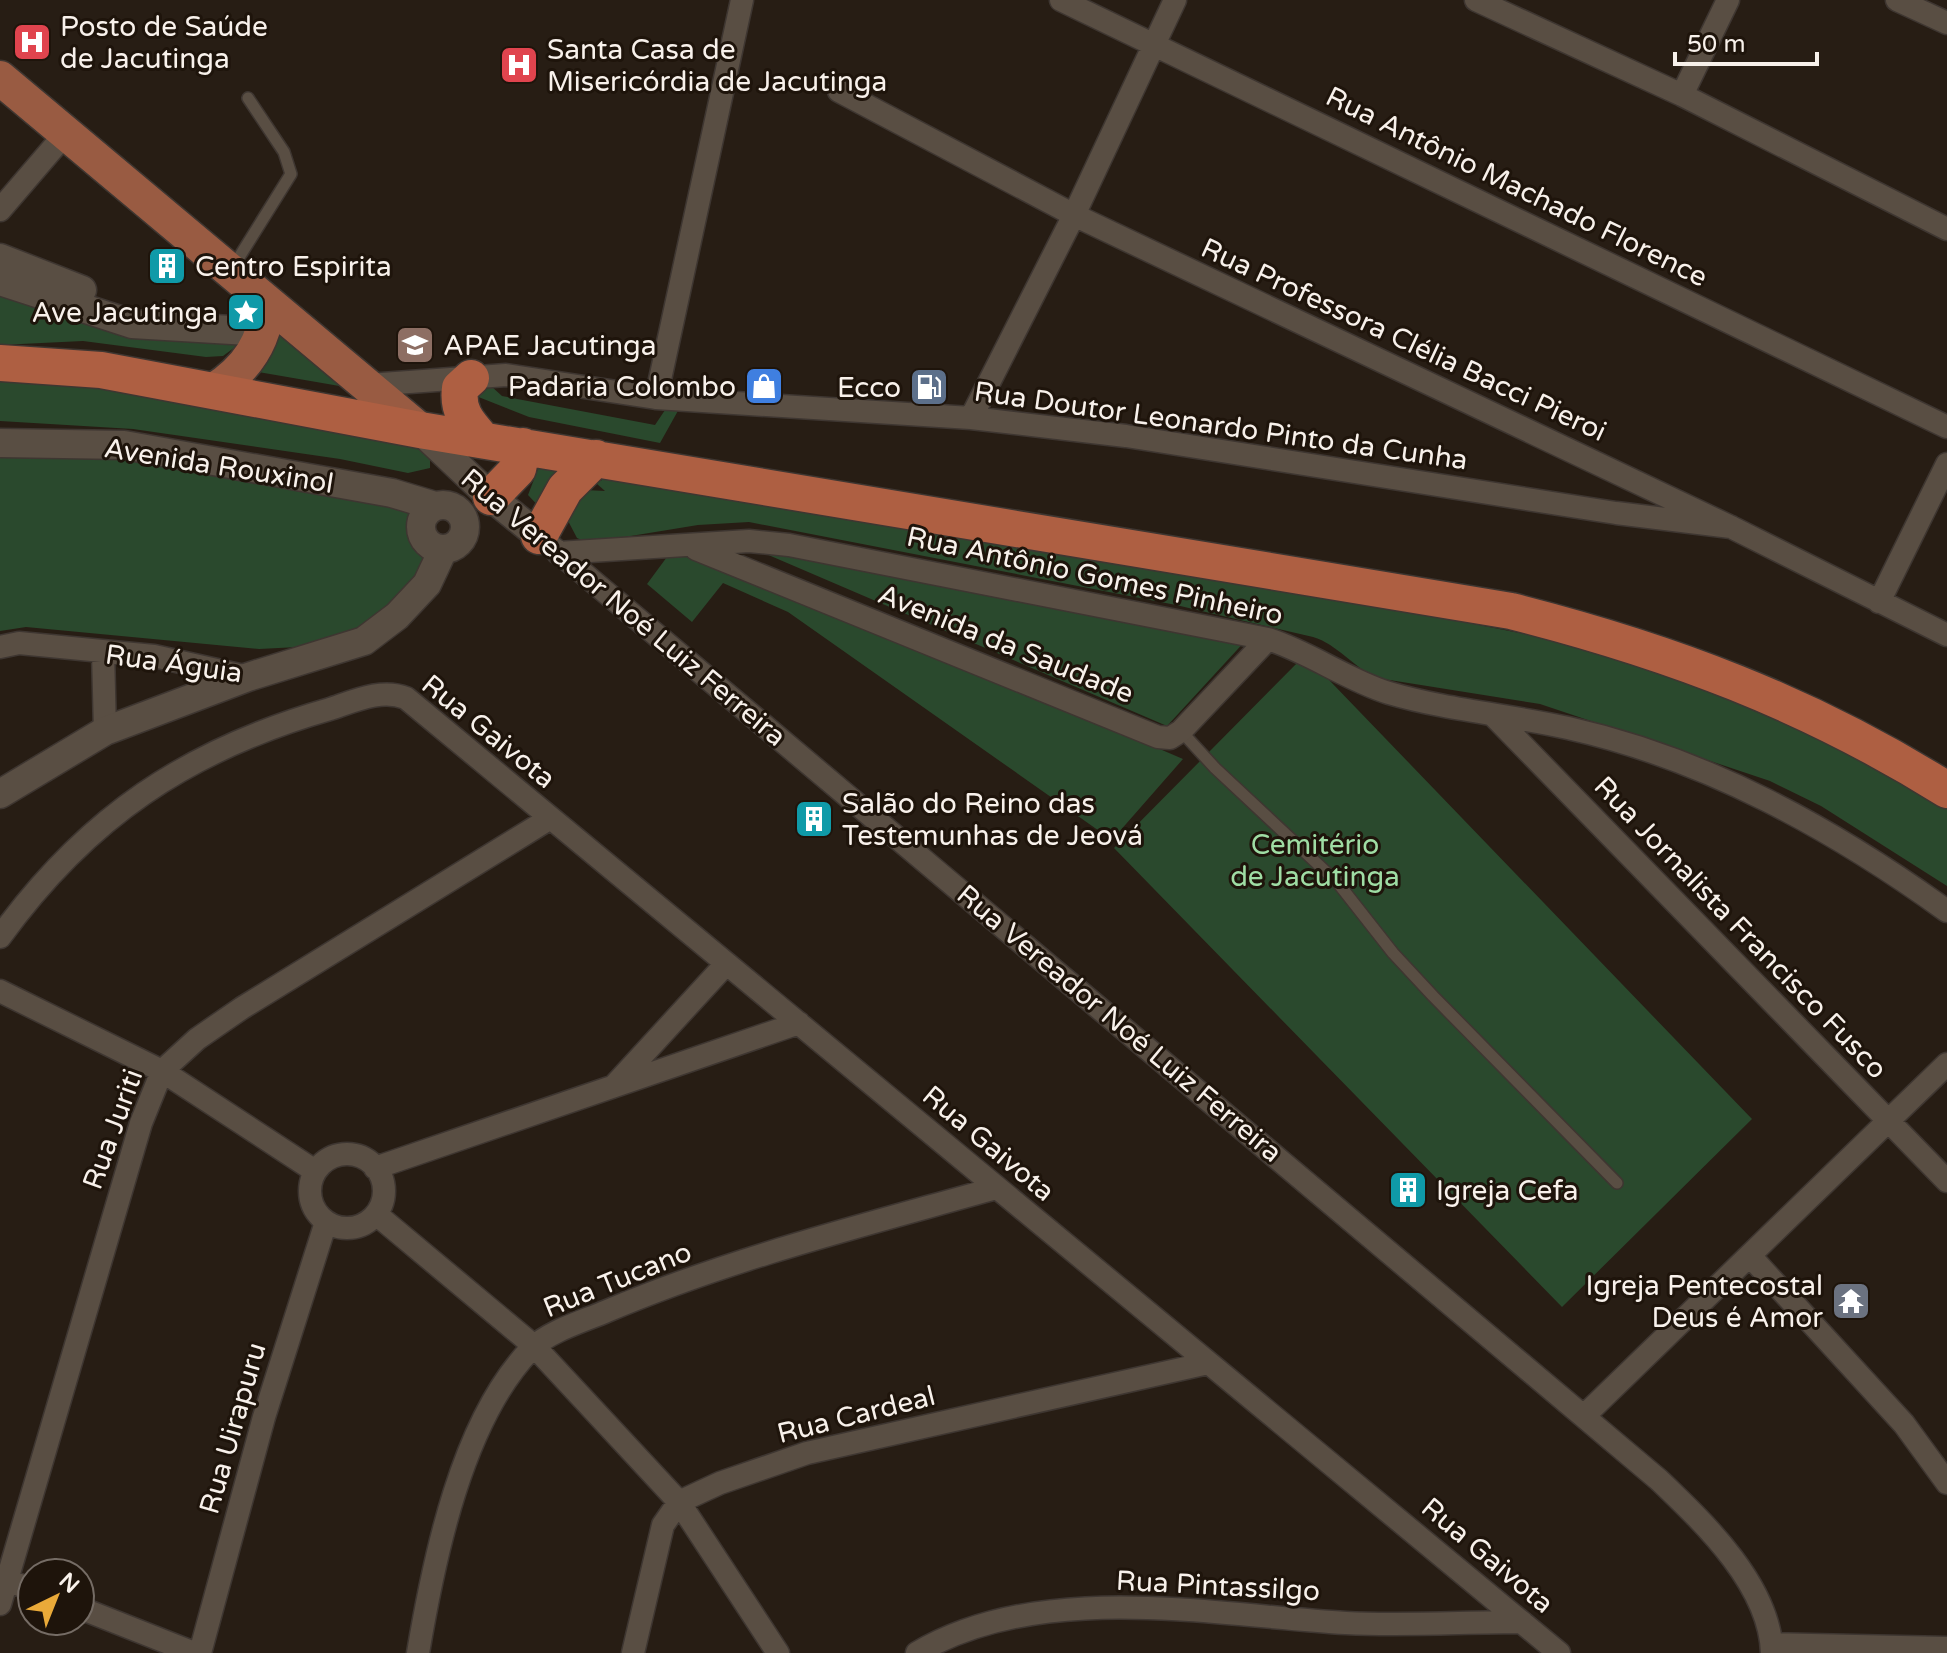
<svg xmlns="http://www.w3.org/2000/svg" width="1947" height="1653" font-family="'Varela Round',sans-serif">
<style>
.green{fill:#2a492d}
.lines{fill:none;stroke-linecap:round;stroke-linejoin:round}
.service-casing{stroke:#3e3631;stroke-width:14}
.minor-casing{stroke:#3e3631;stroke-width:25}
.tertiary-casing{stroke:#3e3631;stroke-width:31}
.primary-casing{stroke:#3e3631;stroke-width:37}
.trunk-casing{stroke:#3e3631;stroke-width:39}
.service{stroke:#594e43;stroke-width:11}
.minor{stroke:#594e43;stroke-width:22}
.tertiary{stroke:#594e43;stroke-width:28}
.primary{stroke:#995b42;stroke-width:34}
.trunk{stroke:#ae5f42;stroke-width:36}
.labels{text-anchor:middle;stroke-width:6;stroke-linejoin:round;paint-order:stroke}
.poi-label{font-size:28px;fill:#f8f1eb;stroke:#1e140b;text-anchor:start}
.street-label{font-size:28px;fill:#f8f1eb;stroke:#1e140b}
.park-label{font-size:28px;fill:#9fdda4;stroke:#1e140b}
</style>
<rect width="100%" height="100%" fill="#271d14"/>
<path class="green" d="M0,277L203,331L212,343L231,339L242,342L223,356L206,357L83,341L0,345Z
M288,334L351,388L247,370L278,336Z
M0,376L84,377L385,437L418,448L430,460V468L408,473L340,459L133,429L0,421Z
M480,376L502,396L655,425L673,398L684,400L660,443L529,417L476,396Z
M0,447L109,452L340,486L420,514L431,546L430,560L391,613L318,646L259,649L26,627L0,631Z
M543,456L569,458L544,512L528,495Z
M612,475L1408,611L1590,647L1778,711L1930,797L1947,809V886L1821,806L1770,781L1540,704L1377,678C1353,667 1337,644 1313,637L1176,605L749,522L698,525L588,543L577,538L566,517L585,490L605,491L596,483Z
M678,542L1183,759L1112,840L788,612L723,583L692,622L647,584Z
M738,542L1248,638L1167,726Z
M1305,655L1752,1119L1562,1307L1114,848Z"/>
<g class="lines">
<g class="service-casing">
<path id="service" d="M233,267L291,174L284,152L248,98
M1181,731L1215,768L1338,883L1393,953L1433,996L1617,1183"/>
</g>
<g class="minor-casing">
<path id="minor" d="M1061,0L1947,427
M1476,0L1682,95L1947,229
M1897,0L1947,23
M839,91L1074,215L1731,527L1947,635
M1682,95L1728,0
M0,210L66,133
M368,385L506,375L656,398L971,418L1126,436L1616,513L1731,527
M656,398L742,0
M971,418L1074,215L1175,0
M539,536L1659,1480C1704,1523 1770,1585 1772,1653
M696,549L1158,737L1170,738L1181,731L1268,639
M558,553L749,541L789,545L1268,639C1311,653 1347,680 1389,693C1447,710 1509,715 1568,728C1707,759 1833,829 1947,911
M1879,602L1947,464
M0,647L19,643L154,656L248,677
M103,652L105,731
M1493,715L1947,1181
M0,937C87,817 187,750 330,709C354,701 382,688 406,698L1559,1653
M0,991L162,1071L315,1171
M614,1086L726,964
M310 1191a37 37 0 1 1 74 0a37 37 0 1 1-74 0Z
M375,1168L799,1023
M376,1214L534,1346L679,1502L778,1653
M1751,1257L1904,1424L1947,1483
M1585,1415L1947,1064
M0,1577L32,1590
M0,1604L141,1123L162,1071L197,1039L242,1008L549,819
M80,1608L194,1653
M1772,1644L1947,1648
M200,1653L264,1417L326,1222
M418,1653C434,1558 462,1420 531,1349C549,1331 584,1321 607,1311C732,1258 865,1225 996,1188
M633,1653L663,1525L679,1502L720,1483L807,1453L1208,1363
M917,1653C1040,1580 1211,1615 1346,1623C1404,1626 1464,1622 1522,1622"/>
</g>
<g class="tertiary-casing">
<path id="tertiary" d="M0,258L82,290
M0,281L132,324L264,332
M420,430L491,497L539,536
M0,443L124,445L392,493L435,506
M421 527a22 22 0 1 1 44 0a22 22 0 1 1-44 0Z
M0,794L105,731L248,677L364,641L397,616L427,584L443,550"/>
</g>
<g class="primary-casing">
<path id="primary" d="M0,78L420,430
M214,390C247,369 265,342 268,303"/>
</g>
<g class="trunk-casing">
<path id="trunk" d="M0,363L101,370L420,430L1511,611C1669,651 1808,703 1947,790
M471,378L460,388C457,411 467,422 482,439
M491,497L518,469L523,446
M539,536L565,489L596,458"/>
</g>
<use href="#service" class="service"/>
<use href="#minor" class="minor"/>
<use href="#tertiary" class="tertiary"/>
<use href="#primary" class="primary"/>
<use href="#trunk" class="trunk"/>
</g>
<defs>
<g id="hospital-square" transform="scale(2)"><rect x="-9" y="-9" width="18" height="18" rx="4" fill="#e0444e" stroke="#1e140b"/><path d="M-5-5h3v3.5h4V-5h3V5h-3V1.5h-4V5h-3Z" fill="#fff"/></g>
<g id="building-square" transform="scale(2)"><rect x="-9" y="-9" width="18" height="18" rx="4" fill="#0f9aa8" stroke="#1e140b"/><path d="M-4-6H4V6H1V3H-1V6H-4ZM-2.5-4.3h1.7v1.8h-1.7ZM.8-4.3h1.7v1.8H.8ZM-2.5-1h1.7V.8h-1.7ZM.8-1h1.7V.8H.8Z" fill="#fff"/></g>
<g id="sight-square" transform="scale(2)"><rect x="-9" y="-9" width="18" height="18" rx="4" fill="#0f9aa8" stroke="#1e140b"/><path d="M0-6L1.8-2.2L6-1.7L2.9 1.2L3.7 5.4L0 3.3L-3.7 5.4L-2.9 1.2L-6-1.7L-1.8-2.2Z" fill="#fff"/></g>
<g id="school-square" transform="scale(2)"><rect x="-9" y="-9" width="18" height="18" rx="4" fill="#8d6e63" stroke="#1e140b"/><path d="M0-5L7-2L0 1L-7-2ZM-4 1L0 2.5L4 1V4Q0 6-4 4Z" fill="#fff"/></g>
<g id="shop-square" transform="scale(2)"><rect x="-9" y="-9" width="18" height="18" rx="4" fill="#3f7fe0" stroke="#1e140b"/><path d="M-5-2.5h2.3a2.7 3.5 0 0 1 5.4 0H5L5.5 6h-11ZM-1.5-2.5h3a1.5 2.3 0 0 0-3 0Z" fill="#fff"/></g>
<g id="fuel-square" transform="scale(2)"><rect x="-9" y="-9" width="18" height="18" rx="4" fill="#5c6f8a" stroke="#1e140b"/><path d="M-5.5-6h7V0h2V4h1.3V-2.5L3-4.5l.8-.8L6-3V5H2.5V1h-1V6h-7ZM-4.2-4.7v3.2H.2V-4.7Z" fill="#fff"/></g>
<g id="temple-square" transform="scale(2)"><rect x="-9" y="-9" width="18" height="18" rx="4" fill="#6b7280" stroke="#1e140b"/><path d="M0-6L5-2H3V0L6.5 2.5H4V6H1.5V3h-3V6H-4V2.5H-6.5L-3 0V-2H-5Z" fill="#fff"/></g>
</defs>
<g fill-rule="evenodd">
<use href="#hospital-square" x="32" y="42"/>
<use href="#hospital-square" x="519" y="65"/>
<use href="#building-square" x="167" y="266"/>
<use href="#sight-square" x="246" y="312"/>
<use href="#school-square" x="415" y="345"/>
<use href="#shop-square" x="764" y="386"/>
<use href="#fuel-square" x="929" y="387"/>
<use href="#building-square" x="814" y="819"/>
<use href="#building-square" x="1408" y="1190"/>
<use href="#temple-square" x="1851" y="1301"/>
</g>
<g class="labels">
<g class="poi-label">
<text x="60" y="36">Posto de Saúde<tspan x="60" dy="32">de Jacutinga</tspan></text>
<text x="547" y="59">Santa Casa de<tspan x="547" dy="32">Misericórdia de Jacutinga</tspan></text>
<text x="195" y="276">Centro Espirita</text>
<text x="218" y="322" text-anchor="end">Ave Jacutinga</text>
<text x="443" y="355">APAE Jacutinga</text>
<text x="736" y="396" text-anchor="end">Padaria Colombo</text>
<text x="901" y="397" text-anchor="end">Ecco</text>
<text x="842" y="813">Salão do Reino das<tspan x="842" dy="32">Testemunhas de Jeová</tspan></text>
<text x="1436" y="1200">Igreja Cefa</text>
<text x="1823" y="1295" text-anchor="end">Igreja Pentecostal<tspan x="1823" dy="32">Deus é Amor</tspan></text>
</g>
<g class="street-label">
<text transform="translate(1517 186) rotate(26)" y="10">Rua Antônio Machado Florence</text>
<text transform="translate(1404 339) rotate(25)" y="10">Rua Professora Clélia Bacci Pieroi</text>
<text transform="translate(1221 425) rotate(8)" y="10">Rua Doutor Leonardo Pinto da Cunha</text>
<text transform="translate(219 465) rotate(9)" y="10">Avenida Rouxinol</text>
<text transform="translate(1095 575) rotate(12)" y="10">Rua Antônio Gomes Pinheiro</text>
<text transform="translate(624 607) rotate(40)" y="10">Rua Vereador Noé Luiz Ferreira</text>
<text transform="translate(1006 643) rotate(22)" y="10">Avenida da Saudade</text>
<text transform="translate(174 663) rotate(8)" y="10">Rua Águia</text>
<text transform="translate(489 731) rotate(39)" y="10">Rua Gaivota</text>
<text transform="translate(1741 927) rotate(46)" y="10">Rua Jornalista Francisco Fusco</text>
<text transform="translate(1120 1023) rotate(40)" y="10">Rua Vereador Noé Luiz Ferreira</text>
<text transform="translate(112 1129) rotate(-70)" y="10">Rua Juriti</text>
<text transform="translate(989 1143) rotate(40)" y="10">Rua Gaivota</text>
<text transform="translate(617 1279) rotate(-22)" y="10">Rua Tucano</text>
<text transform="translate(856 1414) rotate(-14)" y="10">Rua Cardeal</text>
<text transform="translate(232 1428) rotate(-74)" y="10">Rua Uirapuru</text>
<text transform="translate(1488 1555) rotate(40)" y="10">Rua Gaivota</text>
<text transform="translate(1218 1585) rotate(3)" y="10">Rua Pintassilgo</text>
</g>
<g class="park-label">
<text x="1315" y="854">Cemitério<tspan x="1315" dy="32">de Jacutinga</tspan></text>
</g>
</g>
<g transform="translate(56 1597) rotate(43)"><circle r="38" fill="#1e140b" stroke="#756c65" stroke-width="2"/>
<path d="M0-6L14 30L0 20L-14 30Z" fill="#eaaa39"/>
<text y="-12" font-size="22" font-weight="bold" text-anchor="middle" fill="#f8f1eb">N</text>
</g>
<path d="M1675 52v12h142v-12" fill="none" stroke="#f8f1eb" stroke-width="4"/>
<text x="1687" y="52" font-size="24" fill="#f8f1eb" stroke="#1e140b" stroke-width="6" paint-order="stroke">50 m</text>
</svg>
